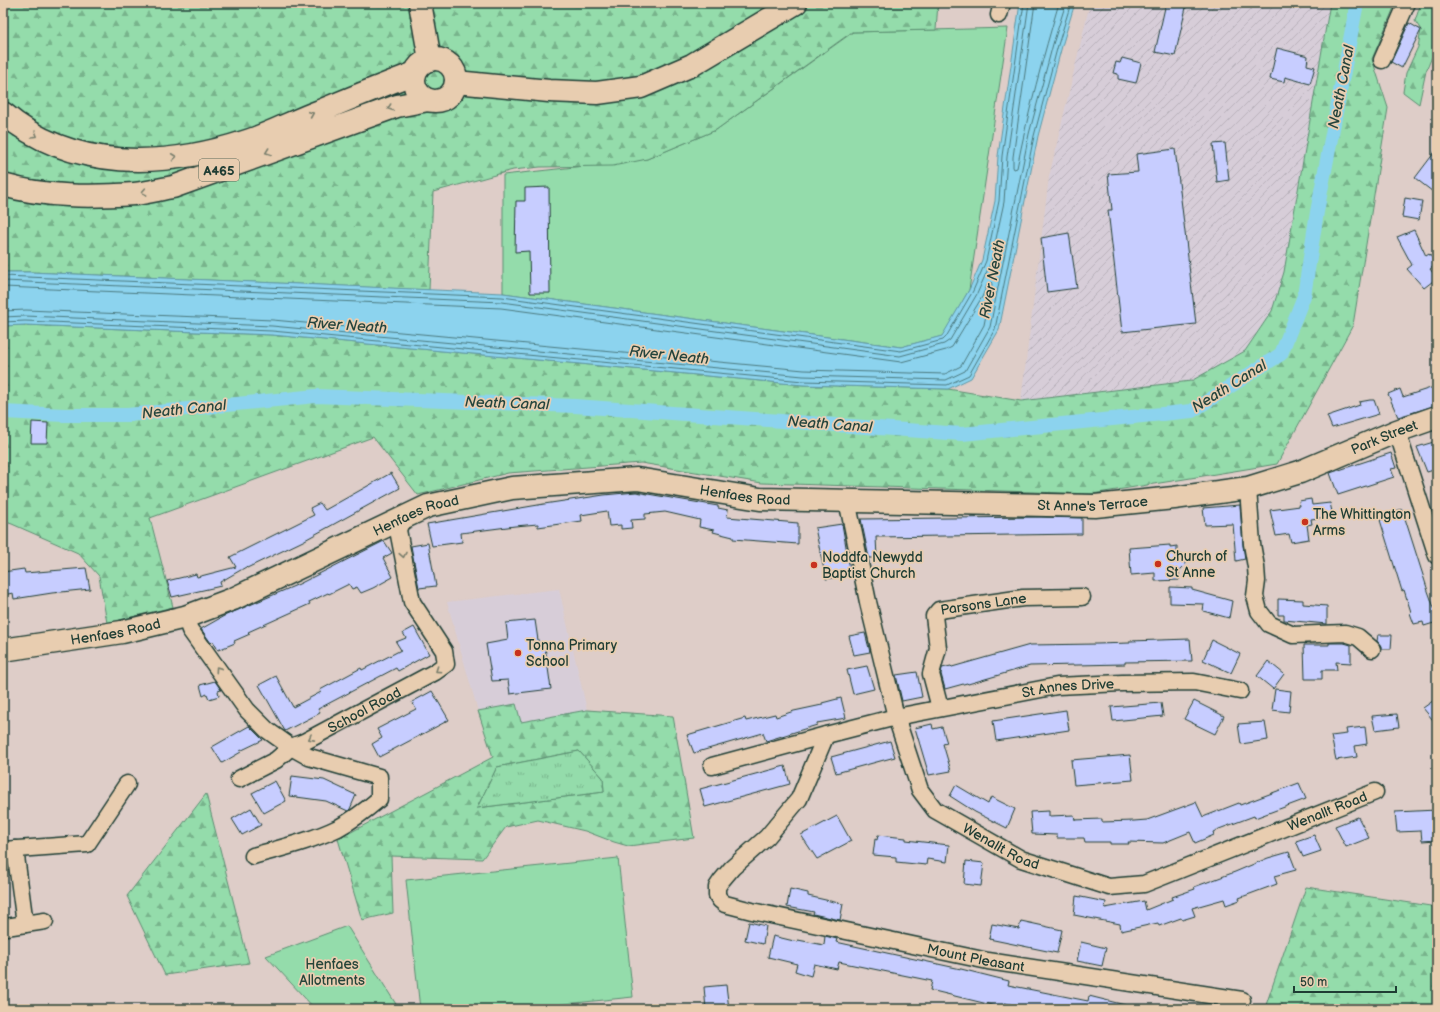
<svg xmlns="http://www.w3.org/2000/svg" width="1440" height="1012" font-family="'Balsamiq Sans',sans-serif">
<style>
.built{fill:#d7cdd8}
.industrial{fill:url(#industrial-furrows)}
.green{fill:#94dcab;stroke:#5a8c70}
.forest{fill:url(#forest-firs);stroke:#5a8c70;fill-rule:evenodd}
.park{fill:url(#park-tufts);stroke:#5a8c70}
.water{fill:#8cd3ee;stroke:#6097a4}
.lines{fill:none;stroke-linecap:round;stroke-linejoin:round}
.shore{stroke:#4b797e;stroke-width:1}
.canal{stroke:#8cd3ee;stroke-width:14}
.building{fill:#c7cdff;stroke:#1f3d34}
.minor-casing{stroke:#1f3d34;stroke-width:19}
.secondary-casing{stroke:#1f3d34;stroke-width:25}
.trunk-casing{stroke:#1f3d34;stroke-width:25}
.minor{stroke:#e8cdb0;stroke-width:16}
.secondary{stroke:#e8cdb0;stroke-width:22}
.trunk{stroke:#e8cdb0;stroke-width:22}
.oneway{stroke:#797e6c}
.poi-dot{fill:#c8321e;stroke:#e8cdb0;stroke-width:1.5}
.labels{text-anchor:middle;stroke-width:3.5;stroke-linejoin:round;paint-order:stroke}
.shield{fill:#e8cdb0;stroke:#5b6859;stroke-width:1}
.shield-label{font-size:13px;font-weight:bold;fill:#1f3d34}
.street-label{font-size:14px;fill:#1f3d34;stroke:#e8cdb0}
.poi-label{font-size:14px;fill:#1f3d34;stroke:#e8cdb0;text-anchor:start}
.park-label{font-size:14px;fill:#25453a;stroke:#e8cdb0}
.water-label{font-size:15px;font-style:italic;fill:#24443d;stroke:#e8cdb0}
</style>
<defs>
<pattern id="industrial-furrows" width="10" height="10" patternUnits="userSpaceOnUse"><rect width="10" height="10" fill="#d7cdd8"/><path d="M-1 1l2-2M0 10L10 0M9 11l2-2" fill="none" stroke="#b8b1ba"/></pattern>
<pattern id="forest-firs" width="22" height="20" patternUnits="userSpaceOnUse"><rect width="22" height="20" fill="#94dcab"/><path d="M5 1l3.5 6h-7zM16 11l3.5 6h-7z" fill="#78b48c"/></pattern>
<pattern id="park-tufts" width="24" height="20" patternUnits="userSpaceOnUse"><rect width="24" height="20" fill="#94dcab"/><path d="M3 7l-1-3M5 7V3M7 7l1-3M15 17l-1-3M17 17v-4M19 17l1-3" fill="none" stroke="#78b48c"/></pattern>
</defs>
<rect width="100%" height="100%" fill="#decdc8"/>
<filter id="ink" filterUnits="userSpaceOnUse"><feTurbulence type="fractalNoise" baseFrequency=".025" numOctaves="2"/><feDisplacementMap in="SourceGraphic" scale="8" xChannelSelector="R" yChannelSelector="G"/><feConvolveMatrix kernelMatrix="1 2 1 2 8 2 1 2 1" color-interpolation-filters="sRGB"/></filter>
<g filter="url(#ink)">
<path class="built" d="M559,589L587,710L521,722L516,704L478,711L447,602Z"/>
<path class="industrial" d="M1090,3H1330L1284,272L1272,311L1245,351L1191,381L1021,401L1049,177Z"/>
<path class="green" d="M1008,28L969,290L943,336L901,347L503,293V175L647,159L716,130L853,32Z
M618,858L633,997L516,1009H420L406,880Z
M347,926L399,1009H315L266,956Z"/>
<path class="forest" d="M3,3H938L936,30L852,32L716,130L647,159L613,166L540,167L513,170L433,192L429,290L30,272H3Z
M1330,3H1396L1372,59L1388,108L1353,325L1277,464L1092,494L762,483L641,463L508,473L418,495L373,437L150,518L173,607L107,623L99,576L78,553L12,524L3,521V326L25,325L272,335L803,385L948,389L1021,401L1191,381L1245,351L1272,311L1284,272Z
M1421,3H1437V55L1432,57L1426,71L1419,104L1403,92L1406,73L1418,47L1421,30L1415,21Z
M516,704L521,722L587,710L673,716L694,838L628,846L614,842L585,831L538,820L506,827L482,859L391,856L393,913L362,920L338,839L493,757L478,711ZM579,751L603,778L604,792L477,808L497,767Z
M206,794L249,963L165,975L127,896Z
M1306,887L1437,907V1009H1266V1005Z"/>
<path class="park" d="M579,751L603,778L604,792L477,808L497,767Z"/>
<path class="water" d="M1020,3H1075L1062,46L1038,136L999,330L971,378L948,389L803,385L272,335L25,325L3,326V272H30L503,293L901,347L942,336L969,290L982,260L995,201L998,156Z
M16,410L62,412L64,415L62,419L16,417L17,414Z"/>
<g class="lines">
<path class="shore" d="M1035,3L1013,157V167L1014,169L1017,168C1028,112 1043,57 1059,3
M3,276L502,297L901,351L943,340L946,337L973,291L986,261L999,201L1002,156L1024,3
M3,281L502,302L900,356L944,344L950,340L977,294L991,262L1004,202L1007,157L1029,3
M3,287L501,308L901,362L946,350L952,347L982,297L988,283L991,282L992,284L984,325L961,366L945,374L804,370L273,320L26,310L3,311
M3,317L25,316L272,326L803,376L946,380L965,371L990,327L1029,134L1053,44L1066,3
M3,322L25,321L272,331L803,381L947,385L969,375L995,329L1034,136L1058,45L1071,3"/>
<path class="canal" d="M3,412L64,415H128L316,396L575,406L962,434L1192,411L1281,354L1304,296L1317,212L1357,3"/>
</g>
<path class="building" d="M1166,3H1187L1175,56L1155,52Z
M1409,23L1421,30L1402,68L1391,62Z
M1277,48L1308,56L1307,65L1315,67L1310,84L1285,77L1284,82L1270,79Z
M1122,58L1141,63L1136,83L1118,79V74L1113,73L1116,62L1120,63Z
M1225,143L1229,180L1217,182L1213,144Z
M1175,149L1196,324L1122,332L1108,210H1112L1108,174L1138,172L1136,154Z
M1437,149V195L1415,178Z
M549,187L550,293H530L529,251L515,252L516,201H525V188Z
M1405,198L1422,201L1419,220L1402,217Z
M1414,230L1426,256L1429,254L1437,264L1430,269L1437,278L1424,288L1407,269L1412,265L1397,237Z
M1069,233L1077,288L1047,292L1041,238Z
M1437,386V405L1398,417L1388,394L1400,389L1403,397Z
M1370,400H1374L1379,414L1332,428L1327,416L1360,405L1359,402Z
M32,422L48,423L47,443H31Z
M1437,441V469L1427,472L1417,447Z
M1391,453L1396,468L1391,469L1394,477L1338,495L1330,473Z
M391,473L400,488L303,541L247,568L246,567L220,582L221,586L172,597L167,581L196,574L197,577L236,567L230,557L314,515L310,508L320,503L325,510Z
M636,492L718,506V508L728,510L727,517L798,523V544L733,539V537L713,532L714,530L699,527L700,520L665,512L645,514V519L631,520L632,528L621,529V525L609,526L607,511L581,515L582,521L538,527V524L515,526L461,533L462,542L432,546L427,524L544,504L604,495Z
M1311,499L1312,505L1330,503L1333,516L1311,519L1312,524L1307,525L1309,539L1291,542L1289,534L1276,536L1270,510L1300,506L1299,501Z
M1240,505L1243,545L1245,559L1236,561L1233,524L1205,525L1203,508Z
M1402,509L1428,591L1437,616V622L1424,626L1423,622L1414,624L1410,613L1411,612L1404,590L1402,591L1380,520L1387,518L1386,514Z
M1040,517L1082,518V534L876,537L877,558H869L861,519Z
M842,524L851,575L826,579L815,528Z
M384,541L392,553L383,558L393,577L373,588L361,593L357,587L352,589L349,584L329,594L328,593L309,602L310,604L248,632L250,634L234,641L235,643L218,650L213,641L211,643L201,629L224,616L299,584Z
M428,543L436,586L419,588L411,546Z
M1170,545V547L1177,546V553L1182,555L1185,558V565L1179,571V580L1155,581V573L1131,575L1129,548Z
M86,568L90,589L52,593L14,599L13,593L3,595V572L24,569L25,573Z
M1170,587L1192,588V590L1232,601L1229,618L1203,611L1204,604L1170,603Z
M1278,599L1303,600V604L1327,606V624L1284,620V615H1278Z
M535,620L539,647H545L551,689L510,694L508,680L492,681L486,644L508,640L506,623Z
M414,627L429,654L398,671L396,668L318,709L320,713L285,731L259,685L276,676L293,707L321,692L320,690L361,668L362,670L401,650L396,642L406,638L403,633Z
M865,633L870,652L854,655L849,636Z
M1378,635H1392L1391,649H1381V646L1377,641Z
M1190,639L1192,661L1125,662V664L1030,666L968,684L967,683L945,689L941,674L942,668L951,666L952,667L1030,645L1097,644L1130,643V641Z
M1212,640L1240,654L1231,673L1203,660Z
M1329,643H1344L1351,645V663L1336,662L1337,670H1322V679H1305L1304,645H1329Z
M1268,661L1284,674L1273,689L1257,676Z
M867,666L874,689L853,694L847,670Z
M917,672L922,697L902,701L896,675Z
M215,681L221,690L218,691L219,696L209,699L207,694L203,696L200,685Z
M1275,689L1291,691L1289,712L1272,710Z
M432,691L449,720L379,757L372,744L382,738L377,729L416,709L412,702Z
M841,698L846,718L817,723V725L766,741L763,733L694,753L687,735L745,718L746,721L775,714L776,717L794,711L822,705V703Z
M1437,698V725L1423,708Z
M1194,701L1224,716L1215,734L1184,719Z
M1161,703L1163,716L1113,721L1111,707Z
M1066,710L1069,730L996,741L993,721Z
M1397,714L1399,727L1375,730L1372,716Z
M1265,722L1268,740L1241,744L1238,724Z
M932,724L933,729L942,727L947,743L943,744L951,771L929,775L915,728Z
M249,726L263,740L240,751L241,752L222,763L212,747Z
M1365,727L1367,744L1355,746L1357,757L1336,760L1331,736L1347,734L1346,729Z
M890,741L895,757L836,773L831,757Z
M1130,755L1133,780L1074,785L1071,760Z
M785,766L790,784L705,807L700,789Z
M292,776L324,780L356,795L350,809L348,811L326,801L289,796Z
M275,781L286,801L264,813L252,793Z
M1299,783L1306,799L1255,818L1254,816L1219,829L1213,832L1214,835L1195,843L1190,832L1163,843L1128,842L1129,844H1110V842H1085L1084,838H1057V835L1032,834L1030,812L1049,811V816L1074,815L1075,820L1102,819V822L1134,821L1147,820L1196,802L1203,817L1239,803L1240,805Z
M956,785L988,804L991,797L1015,809L1007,828L975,812L950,796Z
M251,808L261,825L242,835L232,819Z
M1437,810V840L1422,841L1421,831L1397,832L1395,812Z
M837,816L851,841L817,859L801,835Z
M1358,817L1369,838L1346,847L1335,826Z
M878,835L906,838V840L949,845L947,862L927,859L926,865L896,862V857L873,855L875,839L877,840Z
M1314,835L1321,851L1303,857L1296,841Z
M1289,852L1296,870L1274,876L1277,884L1239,898L1240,900L1226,905L1224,899L1192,908L1195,916L1182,920L1181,918L1159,926L1158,923L1121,931L1120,924L1074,915L1076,896L1106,902L1105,908L1144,901L1146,910L1173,899L1172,897L1195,889L1194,887L1235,872L1268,858Z
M966,861L984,863L981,886L964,884Z
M790,889L808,893V896L843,904L840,920L813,914L814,912L787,907Z
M1021,921L1062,930L1057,953L989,939L992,924L1019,929Z
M749,922L766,926L763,944L745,940Z
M773,936L798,942V940L824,945L825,936L837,939L836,942L845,944L961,969L1009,981L1008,985L1088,1001L1089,996L1125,1005L1124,1009H1032L1005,1003L1004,1008L930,990L932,981L839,962L837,969L814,964L811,976L795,971L797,964L768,957Z
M1081,942L1106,948L1102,966L1077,961Z
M726,985L729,1009H706L704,987Z"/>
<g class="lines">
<g class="minor-casing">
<g id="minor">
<path d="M999,15L1002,3"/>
<path d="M1382,60L1407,3"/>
<path d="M1397,431L1437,556"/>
<path d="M1248,488L1252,544L1256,567L1257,581L1255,596L1259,611L1269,624L1293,635L1345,633L1358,637L1372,649"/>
<path id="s1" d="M847,500L868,602L896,717L920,790L935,810L1021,859L1109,887L1144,884L1375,792"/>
<path id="s2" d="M185,617L190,630L247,710L267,730L291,747L304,742L435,672L446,664L444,651L412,602L398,530L403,517"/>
<path id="s3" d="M940,708L931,674L938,648L934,616L939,610L1023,598L1082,597"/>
<path id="s4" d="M826,735L799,799L767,837L732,868L721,881L717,887V895L720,900L725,904L752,911L988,961L1242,1000"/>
<path id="s5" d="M712,766L826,735L896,717L1057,686L1122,683L1194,682L1240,691"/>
<path d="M239,779L276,760L291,747L309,757L379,777V799C366,810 353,820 338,828C311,841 281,848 253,856"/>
<path d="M15,849L25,924"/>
<path d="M3,850L87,844L127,784"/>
<path d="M6,927L45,921"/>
</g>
</g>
<g class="secondary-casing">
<g id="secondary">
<path d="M420,3L430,60"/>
<circle cx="435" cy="80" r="21"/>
<path d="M456,82L549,91L597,93L641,87L692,65L796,3"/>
<path id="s6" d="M3,650L122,632L185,617L233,599L428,506L512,488L637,479L760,499L1095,506L1174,498L1248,488L1300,472L1397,431L1437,417"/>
</g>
</g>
<g class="trunk-casing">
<path id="trunk" d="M3,113C72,172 165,168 247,141C272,133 295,120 320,111C351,98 383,85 415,73
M3,185C45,197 90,197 134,194C147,193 160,189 173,187L397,106L428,100"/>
</g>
<use href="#minor" class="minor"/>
<use href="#secondary" class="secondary"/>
<use href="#trunk" class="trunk"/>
</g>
<defs><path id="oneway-chevron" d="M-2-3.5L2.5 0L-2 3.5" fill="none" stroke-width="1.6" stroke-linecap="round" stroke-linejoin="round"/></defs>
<g class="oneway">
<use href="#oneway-chevron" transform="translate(390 108) rotate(160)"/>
<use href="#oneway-chevron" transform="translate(311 114) rotate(-23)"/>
<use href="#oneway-chevron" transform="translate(35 135) rotate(31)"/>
<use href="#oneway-chevron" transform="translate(268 152) rotate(160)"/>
<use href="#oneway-chevron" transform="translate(174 157) rotate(-7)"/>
<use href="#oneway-chevron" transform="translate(144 192) rotate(169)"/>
<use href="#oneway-chevron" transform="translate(403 555) rotate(79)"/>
<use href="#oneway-chevron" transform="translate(218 669) rotate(-125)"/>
<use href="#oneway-chevron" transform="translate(438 670) rotate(146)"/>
<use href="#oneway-chevron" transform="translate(311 738) rotate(152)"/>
</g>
</g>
<g class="poi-dot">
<circle cx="1305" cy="522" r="4"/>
<circle cx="1158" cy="564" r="4"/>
<circle cx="814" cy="565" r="4"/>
<circle cx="518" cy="653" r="4"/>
</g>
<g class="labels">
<rect class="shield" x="199" y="159" width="40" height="22" rx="3"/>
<g class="shield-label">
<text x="219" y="175">A465</text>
</g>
<g class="street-label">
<text dy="5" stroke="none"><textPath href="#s6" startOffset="1423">Park Street</textPath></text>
<text dy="5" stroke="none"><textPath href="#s6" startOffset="773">Henfaes Road</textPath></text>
<text dy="5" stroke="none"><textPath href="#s6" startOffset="1121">St Anne's Terrace</textPath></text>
<text dy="5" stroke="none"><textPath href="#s6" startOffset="438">Henfaes Road</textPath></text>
<text dy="5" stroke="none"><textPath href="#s3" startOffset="147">Parsons Lane</textPath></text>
<text dy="5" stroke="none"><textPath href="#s6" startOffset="114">Henfaes Road</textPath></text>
<text dy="5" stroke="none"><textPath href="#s5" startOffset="365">St Annes Drive</textPath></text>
<text dy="5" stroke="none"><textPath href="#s2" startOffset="252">School Road</textPath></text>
<text dy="5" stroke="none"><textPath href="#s1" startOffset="748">Wenallt Road</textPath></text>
<text dy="5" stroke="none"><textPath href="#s1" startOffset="400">Wenallt Road</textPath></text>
<text dy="5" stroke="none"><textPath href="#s4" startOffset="467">Mount Pleasant</textPath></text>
</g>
<g class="poi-label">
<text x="1313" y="519">The Whittington<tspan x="1313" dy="16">Arms</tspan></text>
<text x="1166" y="561">Church of<tspan x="1166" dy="16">St Anne</tspan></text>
<text x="822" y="562">Noddfa Newydd<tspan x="822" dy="16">Baptist Church</tspan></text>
<text x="526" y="650">Tonna Primary<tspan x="526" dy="16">School</tspan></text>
</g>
<g class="park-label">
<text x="332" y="969">Henfaes<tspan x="332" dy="16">Allotments</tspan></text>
</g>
<g class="water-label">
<text transform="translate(1341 87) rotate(-79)" y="5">Neath Canal</text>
<text transform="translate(992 279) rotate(-79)" y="5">River Neath</text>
<text transform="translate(347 325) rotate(4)" y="5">River Neath</text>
<text transform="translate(669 355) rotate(6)" y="5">River Neath</text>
<text transform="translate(1229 386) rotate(-32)" y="5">Neath Canal</text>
<text transform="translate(507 403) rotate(2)" y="5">Neath Canal</text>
<text transform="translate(184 409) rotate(-6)" y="5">Neath Canal</text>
<text transform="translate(830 424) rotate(4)" y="5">Neath Canal</text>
</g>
</g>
<rect width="1440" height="1012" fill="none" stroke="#e8cdb0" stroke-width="16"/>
<rect x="8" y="8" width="1424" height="996" fill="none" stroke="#1f3d34" stroke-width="1.5" filter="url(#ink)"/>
<path d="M1294 986v6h102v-6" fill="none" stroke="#1f3d34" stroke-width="2"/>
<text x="1300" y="986" font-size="12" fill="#1f3d34" stroke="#e8cdb0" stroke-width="3" paint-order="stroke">50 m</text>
</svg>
